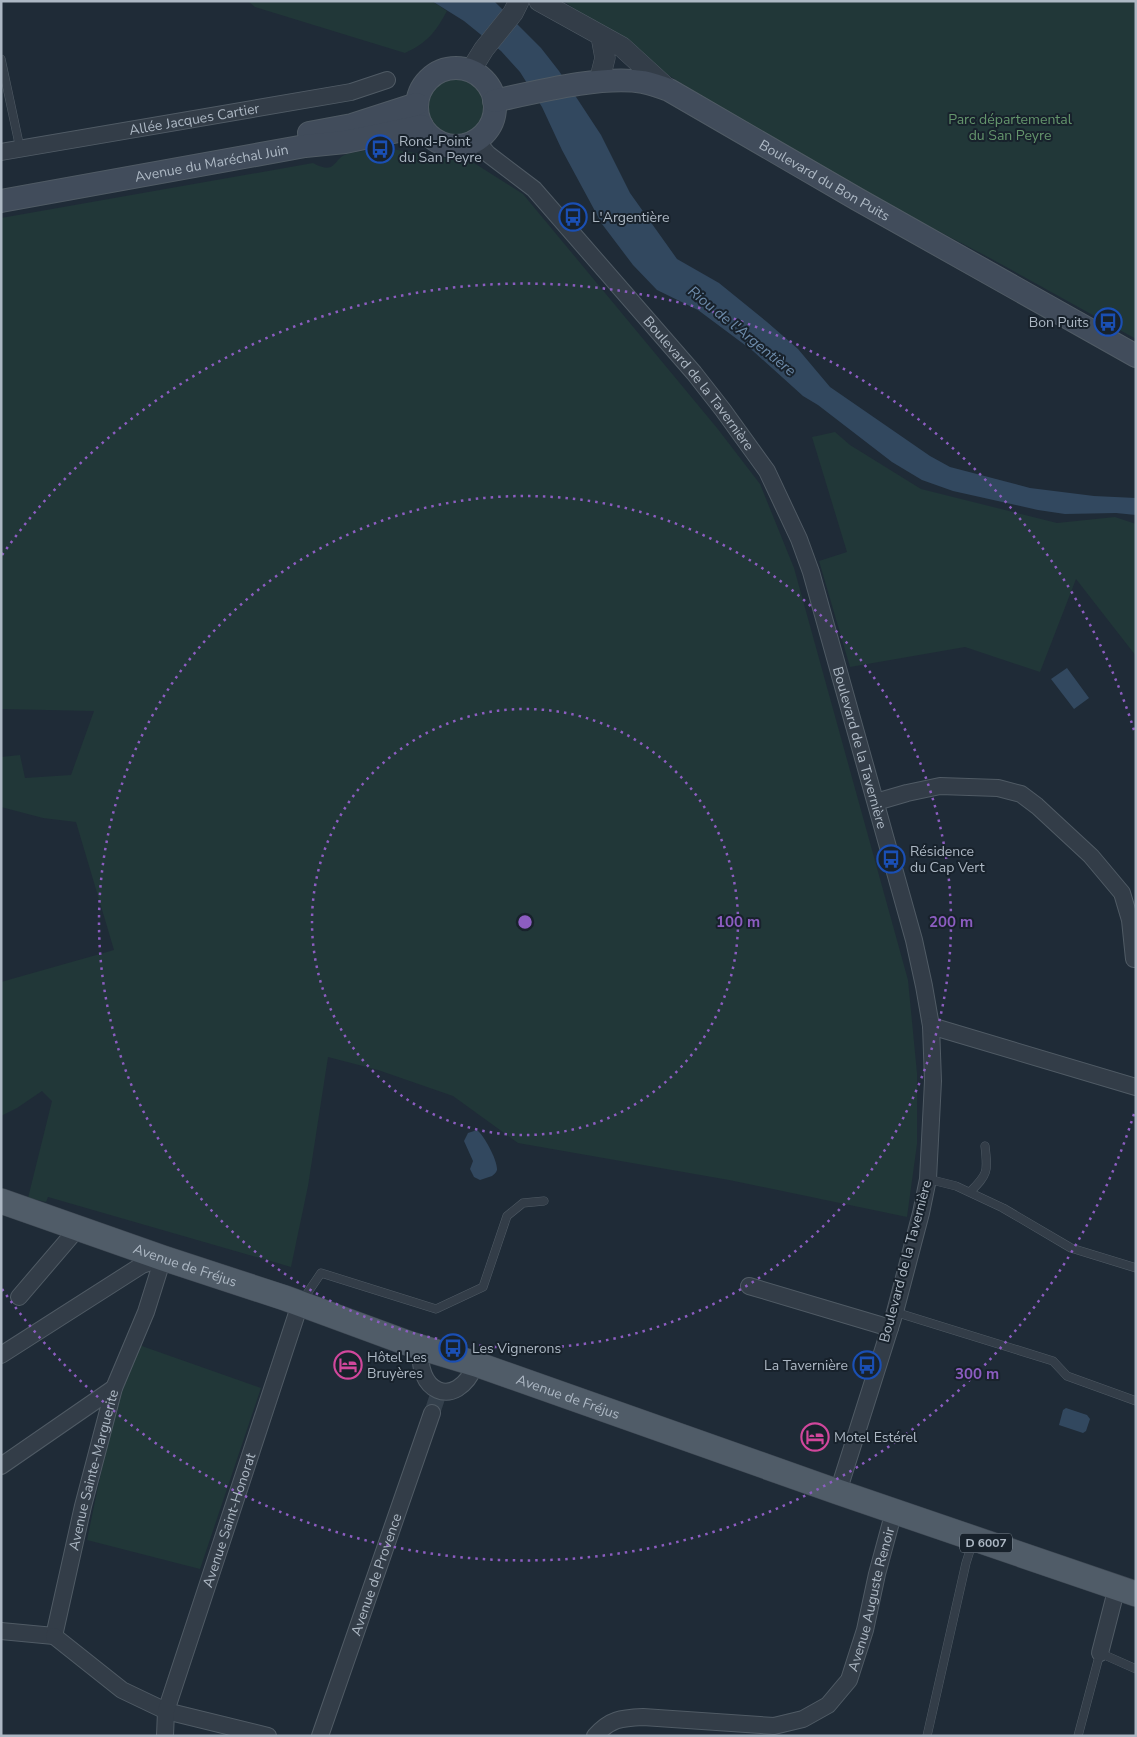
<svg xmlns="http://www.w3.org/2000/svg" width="1137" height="1737" font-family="'Nunito Sans',sans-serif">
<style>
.green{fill:#213738}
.water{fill:#32485f}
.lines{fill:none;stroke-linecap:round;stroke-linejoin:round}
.minor-tunnel{stroke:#34404c;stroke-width:16;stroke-dasharray:16 8;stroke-linecap:butt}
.service-casing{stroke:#505b65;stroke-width:9}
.minor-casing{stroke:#505b65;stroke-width:18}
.tertiary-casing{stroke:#505b65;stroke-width:21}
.secondary-casing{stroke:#505b65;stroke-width:24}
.primary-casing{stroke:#3c4651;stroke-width:26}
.service{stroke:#333d48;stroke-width:8}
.minor{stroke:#333d48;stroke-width:16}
.tertiary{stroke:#333d48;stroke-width:20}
.secondary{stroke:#414c5b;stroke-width:22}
.primary{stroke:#505c68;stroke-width:25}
.ring{fill:none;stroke:#8c5dc1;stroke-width:2.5;stroke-dasharray:2.5 5}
.labels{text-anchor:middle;stroke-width:4;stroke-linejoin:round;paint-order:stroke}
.shield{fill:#18222c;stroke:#808b96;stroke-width:1}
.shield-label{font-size:12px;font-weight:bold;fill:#adb8c4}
.street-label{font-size:14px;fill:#adb8c4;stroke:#18222c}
.park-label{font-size:14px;fill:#64956c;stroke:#18222c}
.poi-label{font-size:14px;fill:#adb8c4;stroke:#18222c;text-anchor:start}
.water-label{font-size:15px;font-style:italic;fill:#6d8baa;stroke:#18222c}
.centre{fill:#8c5dc1;stroke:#18222c;stroke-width:2.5}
.ring-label{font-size:15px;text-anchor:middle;font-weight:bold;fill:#8c5dc1;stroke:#18222c;stroke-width:4;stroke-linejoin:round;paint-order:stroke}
</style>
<rect width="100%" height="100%" fill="#1f2b37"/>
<path class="green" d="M248,1H432L447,11C435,33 427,43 405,53L255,7Z
M564,1H1136V339L988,257L814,166L644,60Z
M428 107a28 28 0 1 1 56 0a28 28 0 1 1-56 0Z
M392,149L474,163L523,194L717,428L760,484L794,568L908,980L917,1073V1144L907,1217L729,1180L518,1143L453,1096L378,1070L328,1057L308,1186L291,1267L48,1197L46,1202L28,1198L52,1101L42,1091L17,1108L1,1116V982L114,950L76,822L43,818L1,807V757L20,755L25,778L71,775L94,711L1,709V218L313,163C337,176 333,158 347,154C361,150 377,150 392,149Z
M835,432L850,445L921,489L1057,523L1115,517L1136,524V656L1076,579L1040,672L965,647L850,667L819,561L847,552L812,437Z
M139,1345L261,1388L200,1569L87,1540C101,1474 113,1407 139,1345Z"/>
<path class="water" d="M432,1H494L541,48L559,71L601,135L630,193L677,259L719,283L767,322L798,349L830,387L930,456L950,467L1030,488L1094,496L1136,498V515L1116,513L1065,514L1038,510L953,491L922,480L892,462L818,405L803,396L753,351L698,310L657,290L633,265L602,224L562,150L542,107L520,72L501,51L464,21Z
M1067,668L1089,698L1074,709L1051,679Z
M477,1130C484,1135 498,1161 497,1170C496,1173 494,1174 492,1176L480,1180L474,1177L470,1169L473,1161L464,1141L468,1133Z
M1066,1408L1087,1415L1090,1419L1086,1431L1083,1433L1059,1425L1063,1410Z"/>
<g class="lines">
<path class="minor-tunnel" d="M432,1413L437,1398"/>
<g class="service-casing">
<path id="service" d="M1,59L20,148
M928,1179L956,1186L1003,1208L1071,1248L1136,1268
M970,1192C988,1174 988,1172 985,1146
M302,1301L321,1273L436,1309L483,1287L507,1216L523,1203L544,1201
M895,1312L1053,1361L1067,1376L1136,1401
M927,1736L966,1563L973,1541
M1078,1736L1100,1653L1136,1669"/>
</g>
<g class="minor-casing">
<g id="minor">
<path id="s1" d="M476,140L488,154L534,189L694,373L723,410L767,471L799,539L811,572L914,940L924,986L931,1026L933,1081L928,1179L921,1213L895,1312L838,1492"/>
<path id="s2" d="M1,152L351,92L387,80"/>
<path d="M876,802L907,793L940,786L998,788L1021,794L1037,806L1091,856L1122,893L1130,920L1134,959"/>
<path d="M931,1026L1136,1087"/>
<path d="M749,1286L890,1328"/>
<path d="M19,1297L78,1228"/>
<path d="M422,1347C413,1389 455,1414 476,1364"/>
<path d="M1,1355L142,1265L163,1258"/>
<path d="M1,1466L114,1388"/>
<path id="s3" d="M1,1631L54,1636L83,1506L114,1388L146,1312L163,1258"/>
<path d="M54,1636L122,1690L166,1711L268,1736"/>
<path d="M1100,1653L1117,1587"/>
<path id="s4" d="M165,1736L166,1711L300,1304"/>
<path id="s5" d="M320,1736L432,1413"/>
<path id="s6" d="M595,1736C610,1719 621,1718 643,1717L774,1726L803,1719L828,1705L849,1680L865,1630L877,1574L894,1511"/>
</g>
</g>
<g class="tertiary-casing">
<path id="tertiary" d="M539,1L622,47L669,90
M471,70L484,49L513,13L519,1
M599,82L605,58L601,36"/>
</g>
<g class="secondary-casing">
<g id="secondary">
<circle cx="456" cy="107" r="39"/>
<path id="s7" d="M494,101C536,92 602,75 643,82C652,84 661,87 669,90L857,199L1136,356"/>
<path d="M309,133L352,125L417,104"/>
<path id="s8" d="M1,201L305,146L345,142L422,126"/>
</g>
</g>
<g class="primary-casing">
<g id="primary">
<path id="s9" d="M1,1201L163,1258L285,1298L410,1344L476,1364L838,1492L1136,1594"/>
</g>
</g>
<use href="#service" class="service"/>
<use href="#minor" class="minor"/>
<use href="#tertiary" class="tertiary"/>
<use href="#secondary" class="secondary"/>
<use href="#primary" class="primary"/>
</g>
<g class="ring">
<circle cx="525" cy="922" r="213"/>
<circle cx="525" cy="922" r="426"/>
<path d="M1134 1114A639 639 0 0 1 2 1289M2 555A639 639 0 0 1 1134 730"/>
</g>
<defs>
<g id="bus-ring" transform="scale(1.4375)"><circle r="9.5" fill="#18222c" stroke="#1a4fb4" stroke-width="1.5"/><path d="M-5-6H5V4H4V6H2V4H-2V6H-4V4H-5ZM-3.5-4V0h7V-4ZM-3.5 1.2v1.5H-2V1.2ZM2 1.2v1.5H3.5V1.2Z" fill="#1a4fb4"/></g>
<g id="hotel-ring" transform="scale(1.4375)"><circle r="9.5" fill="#18222c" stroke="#d1479c" stroke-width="1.5"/><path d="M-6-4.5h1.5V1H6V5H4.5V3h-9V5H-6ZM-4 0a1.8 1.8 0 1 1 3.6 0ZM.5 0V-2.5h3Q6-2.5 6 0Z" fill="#d1479c"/></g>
</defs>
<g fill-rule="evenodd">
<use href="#bus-ring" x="380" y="149"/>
<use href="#bus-ring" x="573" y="217"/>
<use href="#bus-ring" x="1108" y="322"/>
<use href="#bus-ring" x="891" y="859"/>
<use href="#bus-ring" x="453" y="1348"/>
<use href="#hotel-ring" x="348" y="1365"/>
<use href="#bus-ring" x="867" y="1365"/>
<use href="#hotel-ring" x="815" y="1437"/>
</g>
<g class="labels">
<rect class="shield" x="960" y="1533.5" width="52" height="19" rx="4"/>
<g class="shield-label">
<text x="986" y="1547">D 6007</text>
</g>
<g class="street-label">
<text dy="5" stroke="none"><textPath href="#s2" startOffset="196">Allée Jacques Cartier</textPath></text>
<text dy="5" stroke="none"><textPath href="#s8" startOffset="214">Avenue du Maréchal Juin</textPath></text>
<text dy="5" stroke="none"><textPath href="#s7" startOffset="358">Boulevard du Bon Puits</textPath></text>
<text dy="5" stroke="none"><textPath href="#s1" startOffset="331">Boulevard de la Tavernière</textPath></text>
<text dy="5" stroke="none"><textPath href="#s1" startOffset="735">Boulevard de la Tavernière</textPath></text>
<text transform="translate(905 1261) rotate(-75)" y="5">Boulevard de la Tavernière</text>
<text dy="5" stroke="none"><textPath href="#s9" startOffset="195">Avenue de Fréjus</textPath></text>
<text dy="5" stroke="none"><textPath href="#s9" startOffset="600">Avenue de Fréjus</textPath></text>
<text dy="5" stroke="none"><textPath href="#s3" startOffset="224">Avenue Sainte-Marguerite</textPath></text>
<text dy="5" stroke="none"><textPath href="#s4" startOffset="226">Avenue Saint-Honorat</textPath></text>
<text dy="5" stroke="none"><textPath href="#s5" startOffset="171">Avenue de Provence</textPath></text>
<text dy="5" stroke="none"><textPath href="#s6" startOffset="360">Avenue Auguste Renoir</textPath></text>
</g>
<g class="park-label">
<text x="1010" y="124">Parc départemental<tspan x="1010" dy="16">du San Peyre</tspan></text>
</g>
<g class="poi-label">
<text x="399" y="146">Rond-Point<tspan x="399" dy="16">du San Peyre</tspan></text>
<text x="592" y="222">L'Argentière</text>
<text x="1089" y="327" text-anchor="end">Bon Puits</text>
<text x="910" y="856">Résidence<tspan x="910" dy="16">du Cap Vert</tspan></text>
<text x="472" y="1353">Les Vignerons</text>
<text x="367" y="1362">Hôtel Les<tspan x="367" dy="16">Bruyères</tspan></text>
<text x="848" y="1370" text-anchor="end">La Tavernière</text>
<text x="834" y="1442">Motel Estérel</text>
</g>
<g class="water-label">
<text transform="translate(742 331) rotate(39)" y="5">Riou de l'Argentière</text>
</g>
</g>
<circle cx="525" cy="922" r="8" class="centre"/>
<g class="ring-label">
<text x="738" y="927">100 m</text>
<text x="951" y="927">200 m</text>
<text x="977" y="1379">300 m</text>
</g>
<rect width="1137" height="1737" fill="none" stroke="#adb8c4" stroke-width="5"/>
</svg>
